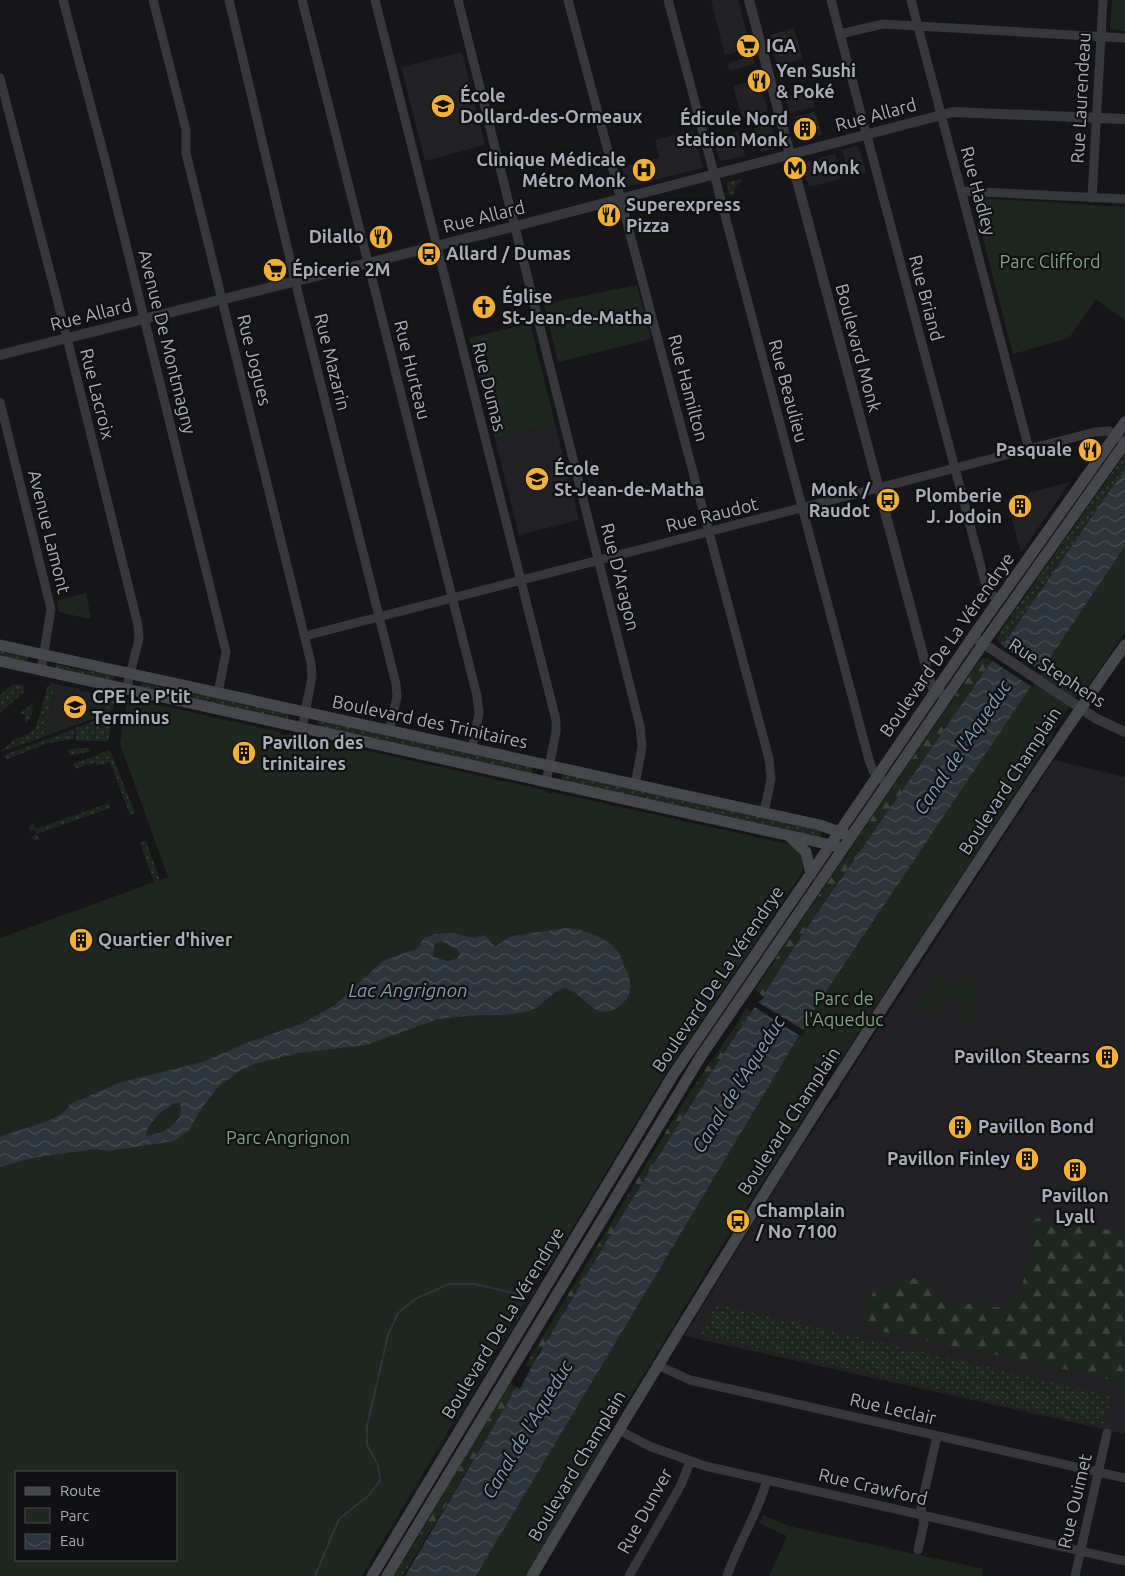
<svg xmlns="http://www.w3.org/2000/svg" width="1125" height="1576" font-family="Ubuntu,sans-serif">
<style>
.built{fill:#222225}
.grass{fill:url(#grass-dots)}
.forest{fill:url(#forest-firs)}
.park{fill:#1e261f;fill-rule:evenodd}
.water{fill:url(#water-waves);fill-rule:evenodd}
.pier{fill:#161618}
.lines{fill:none;stroke-linecap:round;stroke-linejoin:round}
.stream{stroke:#2c353c;stroke-width:2}
.minor{stroke:#37383d;stroke-width:9}
.tertiary{stroke:#37383d;stroke-width:10}
.secondary{stroke:#45474d;stroke-width:11}
.labels{text-anchor:middle;stroke-width:4.5;stroke-linejoin:round;paint-order:stroke}
.poi-label{font-size:18px;font-weight:bold;fill:#a8adb8;stroke:#111113;text-anchor:start}
.street-label{font-size:18px;fill:#a8adb8;stroke:#111113}
.park-label{font-size:18px;fill:#7fa381;stroke:#111113}
.water-label{font-size:19px;font-style:italic;fill:#7f9bb3;stroke:#111113}
</style>
<defs>
<pattern id="grass-dots" width="8" height="8" patternUnits="userSpaceOnUse" patternTransform="scale(1.25)"><rect width="8" height="8" fill="#1e261f"/><path d="M2 2h.1M6 6h.1" fill="none" stroke="#3c433d" stroke-width="1.8" stroke-linecap="round"/></pattern>
<pattern id="forest-firs" width="22" height="20" patternUnits="userSpaceOnUse" patternTransform="scale(1.25)"><rect width="22" height="20" fill="#1e261f"/><path d="M5 1l3.5 6h-7zM16 11l3.5 6h-7z" fill="#3c433d"/></pattern>
<pattern id="water-waves" width="16" height="10" patternUnits="userSpaceOnUse" patternTransform="scale(1.25)"><rect width="16" height="10" fill="#2c353c"/><path d="M0 5q4-4 8 0t8 0" fill="none" stroke="#485056"/></pattern>
</defs>
<rect width="100%" height="100%" fill="#161618"/>
<path class="built" d="M711,0H738L751,48L725,55Z
M794,28L803,59L777,66L769,35Z
M462,52L485,145L425,161L401,67Z
M753,56L755,64L729,71L727,63Z
M759,79L768,111L742,118L733,86Z
M811,90L815,107L790,113L785,97Z
M771,124L777,148L761,152L754,128Z
M693,130L703,168L627,187L622,167L659,158L655,140Z
M738,132L745,156L720,161L713,138Z
M856,146L859,147L866,172L850,177L842,150Z
M835,154L841,179L809,187L802,163Z
M555,424L579,520L519,535L495,439Z
M1070,482L1021,553L1009,508L1017,496Z
M55,684L80,689V691L103,694L98,717L43,737Z
M1054,760L1125,777V1434L684,1336L786,1171L832,1101L837,1099L843,1083Z"/>
<path class="grass" d="M815,112L822,136L818,135L815,123L803,117L791,118Z
M740,179L742,181L736,186L733,195L729,196L727,183Z
M1125,454V469L1002,646L997,641L1001,630Z
M0,649L28,655L26,664L0,658Z
M56,664L84,671L115,674L113,683L55,670Z
M51,683L55,684L43,737L0,752L14,740L30,733L36,728L47,688Z
M141,683L289,713L287,721L139,689Z
M13,684L23,685L24,692L0,713V695Z
M103,694L116,697L113,710L98,717Z
M33,703L31,718L25,724V715L19,714Z
M114,714L108,741H76L75,728Z
M319,719L533,766L531,775L317,728Z
M74,729V739L48,743L8,759L2,756Z
M89,748L90,751L70,756L68,749Z
M110,750L135,813L130,815L110,762L97,766L95,762L89,766L88,764L75,769L73,764Z
M563,773L822,830L820,839L561,782Z
M109,803L110,808L37,834L39,840H34L31,837L37,834L35,829L29,832V827L33,823L36,829Z
M146,841L160,880L154,882L140,843Z
M746,1008L752,1012L741,1028L736,1025Z
M536,1287V1289L362,1576Z
M716,1304L1112,1396L1104,1427L700,1335Z
M403,1562L409,1566L403,1576H394Z"/>
<path class="forest" d="M981,658H987L992,661L802,935L763,996L755,990L784,946Z
M736,1025L741,1028L687,1110L543,1349L541,1348L537,1353V1358L532,1366H525L688,1095Z
M1037,1218L1125,1233V1389L1121,1384L1102,1377L881,1331L867,1322L864,1307L873,1293L904,1278H920L950,1302L1004,1308L1021,1292L1027,1265L1030,1225Z
M510,1383L517,1387L516,1390L409,1566L403,1562Z"/>
<path class="park" d="M1112,0H1125V31L1110,29Z
M978,198L1125,207V320L1096,299L1069,338L1013,354L974,204V201Z
M637,285L651,339L558,362L544,304Z
M530,323L555,424L495,439L469,338Z
M1125,546V633L1082,694L1077,695L1055,729L1053,728L1050,731L1053,733L1052,737L838,1064L832,1066L813,1098L815,1100L711,1264L628,1401C624,1403 611,1421 607,1428L609,1432L605,1441L526,1576H476L821,999Z
M86,593L91,617L89,619L59,612L57,600Z
M97,698L102,699L98,715L84,720L73,718L78,706L89,709L91,701L96,702Z
M132,699L281,732V735L292,734L548,791V793L551,794L552,792L788,844C801,849 806,862 801,875L664,1076L546,1272H543L362,1576H0V938L168,877L120,744L127,700ZM16,1472H176V1560H16Z
M48,719L56,721L54,732L45,734Z
M933,976L979,985L972,1020L961,1018L965,1001L941,996L936,1014L915,1011L918,994L929,995Z
M763,1515L789,1526L983,1569L982,1576H769L787,1536L759,1523Z"/>
<path class="water" d="M1125,469V546L821,999L476,1576H405L517,1387L520,1389L532,1366C606,1243 678,1120 758,1002L764,998L763,996L802,935Z
M566,928C584,929 608,938 619,953C624,960 623,968 628,973C631,983 632,996 623,1003C596,1027 588,995 565,988L557,991L536,1008L526,1012L504,1015H478L438,1019L366,1045L299,1053L257,1063L241,1070L217,1088L202,1108L189,1130L174,1141L108,1151L96,1149L31,1158L0,1167V1137C17,1129 63,1122 70,1104L122,1082L203,1062L246,1043L301,1024L335,1005L384,960L419,948L423,939L434,934L451,933L475,938L485,935L495,947L511,936ZM442,941L458,950L460,954L457,959L448,961L433,957L434,945ZM176,1103H180C185,1124 162,1134 146,1136C146,1124 164,1108 176,1103Z"/>
<path class="pier" d="M1001,645L1042,672L1032,687L991,660Z
M756,1001L805,1031L802,1037L753,1006Z"/>
<g class="lines">
<path class="stream" d="M315,1576L339,1519L368,1496L380,1481L378,1465L367,1445V1426L388,1335L398,1313L417,1298L449,1284H475L522,1295"/>
<path class="minor" d="M63,0L107,167L226,652L218,693
M153,0L186,130V153L311,663L312,677L302,728
M229,0L297,289L396,684L397,697L389,731
M302,0L477,696L479,713L472,749
M375,0L556,720V732L546,782
M458,0L640,726L642,747L635,785
M568,0L769,759L771,779L764,813
M668,0L869,760L873,771L881,779
M831,0L985,582L989,591L998,601
M911,0L1029,449
M840,34L883,24L1125,38
M0,78L67,338L138,625L139,639L126,690
M961,191L1125,199
M1092,198L1103,0
M0,402L51,609L41,671
M305,636L1095,432L1109,431L1125,442
M657,1365L690,1380L1125,1478
M619,1430L649,1446L705,1466L1125,1561
M918,1550L924,1523L921,1507L937,1436
M629,1576L681,1485L690,1462
M727,1576C738,1543 758,1514 767,1480
M1075,1576L1107,1433"/>
<path class="tertiary" d="M749,0L930,681L933,688L942,694
M0,355L524,224L953,112L1125,119
M978,640L1097,719L1125,732"/>
<path class="secondary" d="M0,645L820,825L845,834
M0,661L836,846
M790,837L806,852L811,874
M372,1576L673,1075L976,632L1125,422
M387,1576L701,1056L987,638L1125,443
M532,1576C658,1362 788,1152 924,944C990,844 1055,743 1125,645"/>
</g>
<defs>
<g id="supermarket-disc" transform="scale(1.25)"><circle r="9.5" fill="#f2b134" stroke="#111113"/><path d="M-6-5.5h2.5l.6 2H6L4.5 2H-2.5L-4.4-4H-6ZM-1.5 3.2a1.3 1.3 0 1 0 .1 0ZM3 3.2a1.3 1.3 0 1 0 .1 0Z" fill="#111"/></g>
<g id="restaurant-disc" transform="scale(1.25)"><circle r="9.5" fill="#f2b134" stroke="#111113"/><path d="M-5-6h1v4h1v-4h1v4h1v-4h1v5L-1.5 .5V6h-2V.5L-5-1ZM5-6V6H3V1.5H1.5Q1.5-4 5-6Z" fill="#111"/></g>
<g id="school-disc" transform="scale(1.25)"><circle r="9.5" fill="#f2b134" stroke="#111113"/><path d="M0-5L7-2L0 1L-7-2ZM-4 1L0 2.5L4 1V4Q0 6-4 4Z" fill="#111"/></g>
<g id="building-disc" transform="scale(1.25)"><circle r="9.5" fill="#f2b134" stroke="#111113"/><path d="M-4-6H4V6H1V3H-1V6H-4ZM-2.5-4.3h1.7v1.8h-1.7ZM.8-4.3h1.7v1.8H.8ZM-2.5-1h1.7V.8h-1.7ZM.8-1h1.7V.8H.8Z" fill="#111"/></g>
<g id="metro-disc" transform="scale(1.25)"><circle r="9.5" fill="#f2b134" stroke="#111113"/><path d="M-5.5 5V-5H-3L0 0L3-5H5.5V5H3V-.5L0 4L-3-.5V5Z" fill="#111"/></g>
<g id="hospital-disc" transform="scale(1.25)"><circle r="9.5" fill="#f2b134" stroke="#111113"/><path d="M-5-5h3v3.5h4V-5h3V5h-3V1.5h-4V5h-3Z" fill="#111"/></g>
<g id="bus-disc" transform="scale(1.25)"><circle r="9.5" fill="#f2b134" stroke="#111113"/><path d="M-5-6H5V4H4V6H2V4H-2V6H-4V4H-5ZM-3.5-4V0h7V-4ZM-3.5 1.2v1.5H-2V1.2ZM2 1.2v1.5H3.5V1.2Z" fill="#111"/></g>
<g id="church-disc" transform="scale(1.25)"><circle r="9.5" fill="#f2b134" stroke="#111113"/><path d="M-1.2-6h2.4v3.5h3.3v2.4h-3.3V6h-2.4V-.1h-3.3v-2.4h3.3Z" fill="#111"/></g>
</defs>
<g fill-rule="evenodd">
<use href="#supermarket-disc" x="748" y="46"/>
<use href="#restaurant-disc" x="759" y="81"/>
<use href="#school-disc" x="443" y="106"/>
<use href="#building-disc" x="805" y="129"/>
<use href="#metro-disc" x="795" y="168"/>
<use href="#hospital-disc" x="644" y="170"/>
<use href="#restaurant-disc" x="609" y="215"/>
<use href="#restaurant-disc" x="381" y="237"/>
<use href="#bus-disc" x="429" y="254"/>
<use href="#supermarket-disc" x="275" y="270"/>
<use href="#church-disc" x="484" y="307"/>
<use href="#restaurant-disc" x="1090" y="450"/>
<use href="#school-disc" x="537" y="479"/>
<use href="#bus-disc" x="888" y="500"/>
<use href="#building-disc" x="1020" y="506"/>
<use href="#school-disc" x="75" y="707"/>
<use href="#building-disc" x="244" y="753"/>
<use href="#building-disc" x="81" y="940"/>
<use href="#building-disc" x="1107" y="1057"/>
<use href="#building-disc" x="960" y="1127"/>
<use href="#building-disc" x="1027" y="1159"/>
<use href="#building-disc" x="1075" y="1170"/>
<use href="#bus-disc" x="738" y="1221"/>
</g>
<g class="labels">
<g class="poi-label">
<text x="766" y="52">IGA</text>
<text x="776" y="77">Yen Sushi<tspan x="776" dy="21">&amp; Poké</tspan></text>
<text x="460" y="102">École<tspan x="460" dy="21">Dollard-des-Ormeaux</tspan></text>
<text x="788" y="125" text-anchor="end">Édicule Nord<tspan x="788" dy="21">station Monk</tspan></text>
<text x="626" y="166" text-anchor="end">Clinique Médicale<tspan x="626" dy="21">Métro Monk</tspan></text>
<text x="812" y="174">Monk</text>
<text x="626" y="211">Superexpress<tspan x="626" dy="21">Pizza</tspan></text>
<text x="364" y="243" text-anchor="end">Dilallo</text>
<text x="446" y="260">Allard / Dumas</text>
<text x="292" y="276">Épicerie 2M</text>
<text x="502" y="303">Église<tspan x="502" dy="21">St-Jean-de-Matha</tspan></text>
<text x="1072" y="456" text-anchor="end">Pasquale</text>
<text x="554" y="475">École<tspan x="554" dy="21">St-Jean-de-Matha</tspan></text>
<text x="870" y="496" text-anchor="end">Monk /<tspan x="870" dy="21">Raudot</tspan></text>
<text x="1002" y="502" text-anchor="end">Plomberie<tspan x="1002" dy="21">J. Jodoin</tspan></text>
<text x="92" y="703">CPE Le P'tit<tspan x="92" dy="21">Terminus</tspan></text>
<text x="262" y="749">Pavillon des<tspan x="262" dy="21">trinitaires</tspan></text>
<text x="98" y="946">Quartier d'hiver</text>
<text x="1090" y="1063" text-anchor="end">Pavillon Stearns</text>
<text x="978" y="1133">Pavillon Bond</text>
<text x="1010" y="1165" text-anchor="end">Pavillon Finley</text>
<text x="1075" y="1202" text-anchor="middle">Pavillon<tspan x="1075" dy="21">Lyall</tspan></text>
<text x="756" y="1217">Champlain<tspan x="756" dy="21">/ No 7100</tspan></text>
</g>
<g class="street-label">
<text transform="translate(1081 98) rotate(-87)" y="6">Rue Laurendeau</text>
<text transform="translate(876 115) rotate(-15)" y="6">Rue Allard</text>
<text transform="translate(978 191) rotate(75)" y="6">Rue Hadley</text>
<text transform="translate(484 217) rotate(-14)" y="6">Rue Allard</text>
<text transform="translate(926 298) rotate(75)" y="6">Rue Briand</text>
<text transform="translate(91 315) rotate(-14)" y="6">Rue Allard</text>
<text transform="translate(167 342) rotate(76)" y="6">Avenue De Montmagny</text>
<text transform="translate(858 348) rotate(75)" y="6">Boulevard Monk</text>
<text transform="translate(254 360) rotate(76)" y="6">Rue Jogues</text>
<text transform="translate(332 362) rotate(76)" y="6">Rue Mazarin</text>
<text transform="translate(412 370) rotate(76)" y="6">Rue Hurteau</text>
<text transform="translate(489 387) rotate(76)" y="6">Rue Dumas</text>
<text transform="translate(688 388) rotate(75)" y="6">Rue Hamilton</text>
<text transform="translate(788 391) rotate(75)" y="6">Rue Beaulieu</text>
<text transform="translate(97 394) rotate(76)" y="6">Rue Lacroix</text>
<text transform="translate(712 515) rotate(-14)" y="6">Rue Raudot</text>
<text transform="translate(49 532) rotate(76)" y="6">Avenue Lamont</text>
<text transform="translate(620 577) rotate(76)" y="6">Rue D'Aragon</text>
<text transform="translate(947 645) rotate(-55)" y="6">Boulevard De La Vérendrye</text>
<text transform="translate(1057 673) rotate(33)" y="6">Rue Stephens</text>
<text transform="translate(430 722) rotate(12)" y="6">Boulevard des Trinitaires</text>
<text transform="translate(1010 781) rotate(-57)" y="6">Boulevard Champlain</text>
<text transform="translate(718 979) rotate(-56)" y="6">Boulevard De La Vérendrye</text>
<text transform="translate(789 1121) rotate(-57)" y="6">Boulevard Champlain</text>
<text transform="translate(503 1323) rotate(-59)" y="6">Boulevard De La Vérendrye</text>
<text transform="translate(893 1409) rotate(13)" y="6">Rue Leclair</text>
<text transform="translate(577 1466) rotate(-59)" y="6">Boulevard Champlain</text>
<text transform="translate(873 1487) rotate(13)" y="6">Rue Crawford</text>
<text transform="translate(1075 1501) rotate(-77)" y="6">Rue Ouimet</text>
<text transform="translate(645 1511) rotate(-61)" y="6">Rue Dunver</text>
</g>
<g class="park-label">
<text x="1050" y="268">Parc Clifford</text>
<text x="844" y="1005">Parc de<tspan x="844" dy="21">l'Aqueduc</tspan></text>
<text x="288" y="1144">Parc Angrignon</text>
</g>
<g class="water-label">
<text transform="translate(962 747) rotate(-56)" y="7">Canal de l'Aqueduc</text>
<text x="408" y="997">Lac Angrignon</text>
<text transform="translate(738 1084) rotate(-58)" y="7">Canal de l'Aqueduc</text>
<text transform="translate(527 1429) rotate(-59)" y="7">Canal de l'Aqueduc</text>
</g>
</g>
<rect x="15" y="1471" width="162" height="90" fill="#111113" stroke="#4d4f55"/>
<rect x="25" y="1487" width="25" height="8" fill="#45474d" stroke="#4d4f55"/>
<text x="60" y="1496" font-size="15" fill="#a8adb8">Route</text>
<rect x="25" y="1508" width="25" height="15" fill="#1e261f" stroke="#4d4f55"/>
<text x="60" y="1521" font-size="15" fill="#a8adb8">Parc</text>
<rect x="25" y="1534" width="25" height="15" fill="url(#water-waves)" stroke="#4d4f55"/>
<text x="60" y="1546" font-size="15" fill="#a8adb8">Eau</text>
</svg>
